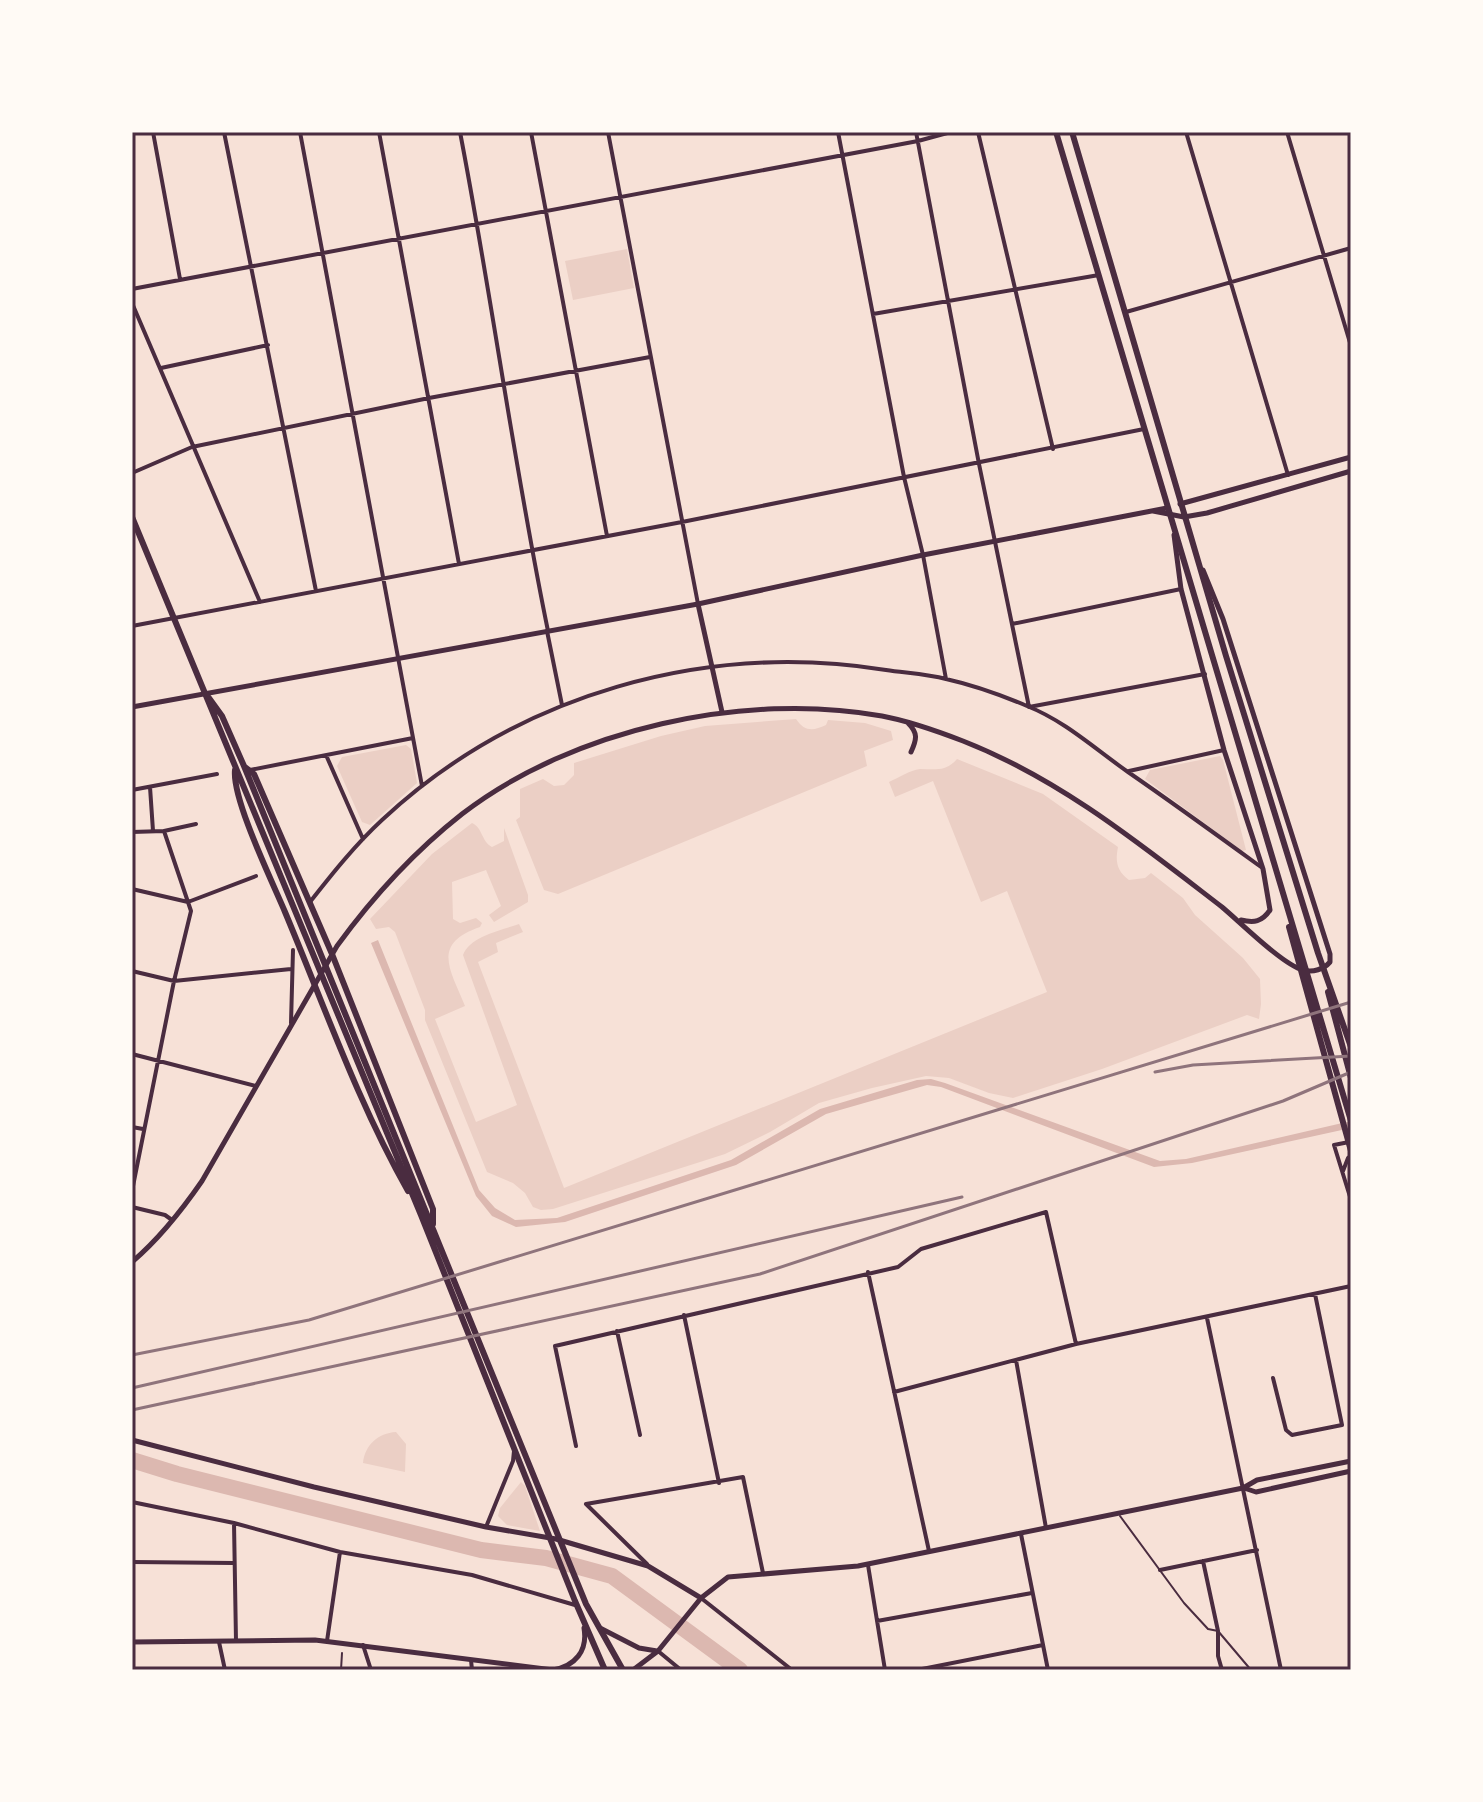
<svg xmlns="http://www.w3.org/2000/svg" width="1483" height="1802" font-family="'Archivo Narrow',sans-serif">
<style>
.green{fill:#ebcfc5}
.water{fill:#dcb8b0}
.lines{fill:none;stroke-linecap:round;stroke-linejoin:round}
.river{stroke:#dcb8b0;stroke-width:16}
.service{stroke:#4a2c40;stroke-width:2}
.minor{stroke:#4a2c40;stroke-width:4}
.tertiary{stroke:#4a2c40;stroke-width:5}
.secondary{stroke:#4a2c40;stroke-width:6}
.rail{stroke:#8f747c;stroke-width:3}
.neatline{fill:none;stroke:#4a2c40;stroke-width:3}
</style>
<rect width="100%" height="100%" fill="#f7e1d7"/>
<path class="green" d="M627,249L634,288L573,300L565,261Z
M796,719C805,732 813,731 826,725L828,720L865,723L891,731L893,740L864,751L867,766L558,894L544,890L516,820L520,817V789L543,779L554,786L564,785L574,775V763L661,736L705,726Z
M406,745L411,749L417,783L370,825L362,822L337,766L342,757Z
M1220,756L1223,760L1246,850L1242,851L1145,779L1150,770Z
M957,759L1043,794L1118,847C1115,862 1117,871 1129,880L1145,878L1151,873L1183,898L1195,915L1243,958L1260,979L1261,1004L1259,1019L1247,1015L1102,1069L1013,1098L989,1093L949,1078L926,1076L872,1088L819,1103L770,1132L725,1154L553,1209L541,1210L533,1207L525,1193L513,1183L487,1172L425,1020V1010L395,932L389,927L376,929L370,919L432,854L472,823C483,828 481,841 492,847L504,841V828L528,895V902L494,922L489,915L501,906L486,870L452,882L453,919L460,923L476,918L482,923L480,927C431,944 450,969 465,1006L435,1019L476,1122L517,1105L463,955C470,936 502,930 519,924L523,932L496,943L498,952L478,962L564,1188L1047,992L1007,891L981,902L933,781L895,797L889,782C898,778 910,770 920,769C935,769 946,772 957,759Z
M396,1432L406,1444L405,1472L363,1463C365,1445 378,1433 396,1432Z
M521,1482L525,1486L540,1531L507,1525L498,1516L500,1508Z"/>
<path class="water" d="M378,940L479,1190L495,1208L515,1220L557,1218L731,1160L820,1109L917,1080L931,1079L945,1083L1160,1161L1186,1159L1351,1121V1128L1192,1163L1154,1167L941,1087L927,1085L826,1114L736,1165L565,1222L516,1227L492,1216L476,1196L371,943Z"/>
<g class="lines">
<path class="river" d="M132,1460L177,1474L481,1550L546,1558L612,1576L740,1670"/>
<path class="service" d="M1120,1516L1184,1603L1208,1629L1218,1631L1251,1670
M341,1670L342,1653"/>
<path class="minor" d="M153,132L180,279
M224,132L316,591
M300,132L422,786
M379,132L459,564
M460,132C492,298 514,466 548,631
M531,132L607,536
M608,132L698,604
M838,132L904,477L923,555L946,679
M916,132L979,464L1029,707L1205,674
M978,132L1053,449
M1186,132L1288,475
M1287,132L1351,346
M132,289L918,141L951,132
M132,303L260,602
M1126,312L1351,248
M873,314L1099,275
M161,368L268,345
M132,473L192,447L429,398L650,357
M1012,624L1181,589
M132,626L682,522L1144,429
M547,631L562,705
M326,755L363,839
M250,770L413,738
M1129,771L1224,750
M150,787L153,831
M132,790L217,774
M132,832L164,831L196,824
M132,889L188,902L256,876
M310,902C332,874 355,845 382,820C517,694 705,641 886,670C906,673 927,674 946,679C973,685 1001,695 1027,706C1065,721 1095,749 1128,772C1173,803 1217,835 1261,867
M132,971L174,981L291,969
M291,1023L293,950
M132,1054L256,1086
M132,1127L143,1129
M1349,1142L1334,1145L1351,1200
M1343,1171L1348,1158L1351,1156
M132,1191L174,981L191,911L164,831
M132,1207L165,1215L172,1220
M868,1272L929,1551
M684,1315L719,1483
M1207,1318L1281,1670
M617,1331L640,1435
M1016,1360L1046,1528
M1273,1378L1286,1430L1292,1435L1342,1425L1315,1294
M894,1392L1076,1344L1351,1286
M576,1446L555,1346L898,1267L921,1249L1046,1212L1076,1344
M132,1502L234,1523L340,1552L472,1575L575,1605
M586,1504L743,1477L763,1573
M586,1504L647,1564
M234,1523L236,1641
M486,1527L513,1461L514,1451
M1021,1534L1048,1670
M1203,1561L1218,1631V1656L1222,1670
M132,1562L234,1563
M868,1565L885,1670
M1160,1570L1257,1550
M701,1598L792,1670
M877,1621L1032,1593
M327,1641L340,1552
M219,1642L225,1670
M363,1645L371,1670
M658,1651L681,1670
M471,1660L472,1670
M917,1670L1043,1645"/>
<path class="tertiary" d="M1180,504L1351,457
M1153,511L1184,517L1207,513L1351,471
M1174,535L1181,589L1224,750L1263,869L1270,910C1262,922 1254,923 1241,920
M698,604L722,712
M132,707L698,604L923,555L1167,508
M908,723C918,733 917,739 911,752
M132,1262C159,1239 182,1210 202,1181L337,946C372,898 415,851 462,814C572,729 745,691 882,716C909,721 937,731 963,741C1060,779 1140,844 1222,907C1240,922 1283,965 1303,970C1313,973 1324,969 1330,962V954L1223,619L1203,570
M132,1440L314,1487L486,1527L556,1539L648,1566L701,1598
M1244,1488L1256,1492L1351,1471
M600,1628L639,1648L657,1651
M132,1642L315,1640L553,1670
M553,1670C575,1666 588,1651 584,1628
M633,1670L658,1651L701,1598L728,1577L858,1566L1243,1488L1257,1480L1351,1461"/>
<path class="secondary" d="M1056,132L1351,1121
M1072,132L1226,656L1318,953L1351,1047
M132,517L421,1215L575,1601L605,1670
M209,698L222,716L244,766L586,1604L623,1670
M245,767L254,774L332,954L433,1209V1224
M235,770C232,799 272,881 285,912C324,1005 358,1103 408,1191
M1289,927L1351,1151
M1328,992L1351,1078"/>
<path class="rail" d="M1155,1072L1193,1065L1351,1056
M132,1355L309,1320L1351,1002
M132,1388L962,1197
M132,1410L760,1274L1283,1101L1351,1072"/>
</g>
<rect width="1483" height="1802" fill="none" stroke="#fffaf5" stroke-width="268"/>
<rect x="134" y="134" width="1215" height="1534" class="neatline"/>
</svg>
